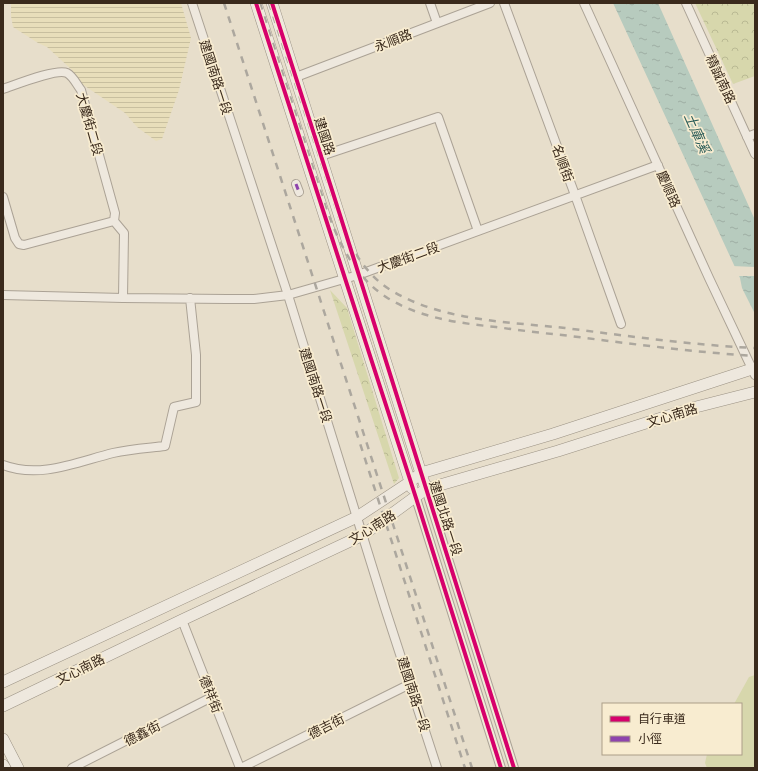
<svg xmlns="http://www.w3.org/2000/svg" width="758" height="771" font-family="Bitter,'Noto Sans TC',serif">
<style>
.farmland{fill:url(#farmland-rules)}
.park{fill:url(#park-crowns)}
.garden{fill:#d7d7ac}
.water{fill:url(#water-ripples)}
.pier{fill:#e7decb}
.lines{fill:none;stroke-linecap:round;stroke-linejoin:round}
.street-casing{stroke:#aba295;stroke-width:10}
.secondary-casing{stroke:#9b9284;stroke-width:12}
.street{stroke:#eee8de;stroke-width:8}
.secondary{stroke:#eee8de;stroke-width:11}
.rail{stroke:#aca79e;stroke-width:2.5;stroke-dasharray:7 7;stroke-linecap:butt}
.quiet{stroke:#8e44ad;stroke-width:3;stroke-dasharray:6 3;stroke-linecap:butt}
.cycleway-casing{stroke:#f8ecd0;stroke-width:6}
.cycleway{stroke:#d6006c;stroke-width:4}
.labels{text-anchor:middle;stroke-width:3.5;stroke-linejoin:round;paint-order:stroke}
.street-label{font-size:13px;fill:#3a2a1c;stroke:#f8ecd0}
.water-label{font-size:14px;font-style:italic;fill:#2a5c58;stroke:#f8ecd0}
</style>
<defs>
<pattern id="farmland-rules" width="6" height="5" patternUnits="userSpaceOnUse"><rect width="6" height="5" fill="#e8deba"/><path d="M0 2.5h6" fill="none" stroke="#c8bf9f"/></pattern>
<pattern id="park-crowns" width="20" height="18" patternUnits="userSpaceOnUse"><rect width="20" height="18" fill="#d7d7ac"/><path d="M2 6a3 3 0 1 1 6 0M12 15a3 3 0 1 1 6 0" fill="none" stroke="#b9b993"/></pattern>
<pattern id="water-ripples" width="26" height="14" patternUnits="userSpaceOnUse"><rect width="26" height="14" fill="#b7cbbe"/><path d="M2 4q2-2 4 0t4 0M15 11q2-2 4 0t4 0" fill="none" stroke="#9eaea3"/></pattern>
</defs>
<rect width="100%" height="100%" fill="#e7decb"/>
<path class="farmland" d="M11,3H181L191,38L179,90L162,139L156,141L137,127L125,113L73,78L72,70L47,47L38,43L13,27L11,16Z"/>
<path class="park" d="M695,3H755V76L733,84Z
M330,290L347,308L399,478L394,484Z"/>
<path class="garden" d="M755,675V768H707L705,763L707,754H741V704H734L749,677Z"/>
<path class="water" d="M613,3H658L755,220V314L742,288L740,278Z"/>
<path class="pier" d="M732,266L755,267V276H737Z"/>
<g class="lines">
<g class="street-casing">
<path id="street" d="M192,3L288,295L385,608L437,768
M430,3L437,23
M504,3L575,195L621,324
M584,3L709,278L755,375
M686,3L755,154
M296,77L490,3
M3,89C15,85 57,68 67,73C73,76 77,85 81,90L115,213L114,221
M747,137L755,134
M321,156L438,117L478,231
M296,184L299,192
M3,197L15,238L19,244L24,245L114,221L124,233L123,298
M3,295L123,298L227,299H254L288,295L358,275L658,165
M3,465C40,479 77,462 113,453C130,449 148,448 165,446L174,407L196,402V355L190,298
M426,489L514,768
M416,498L501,768
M182,620L240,768
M72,768L212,697
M241,768L410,684"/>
</g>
<g class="secondary-casing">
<path id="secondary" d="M256,3L412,488
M272,3L426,489
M3,682L357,517L410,482L421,473L553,434L755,368
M3,706L182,620L363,535L426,489L558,451L696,407L755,392
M3,739L18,768
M3,765L5,768"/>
</g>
<use href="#street" class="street"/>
<use href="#secondary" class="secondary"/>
<path class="rail" d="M224,3L472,768
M260,3L326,208C339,243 354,276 386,297C419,318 458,323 496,327C518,330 540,333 562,335C626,343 690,352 755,356
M269,3L343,230C354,254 370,279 394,292C444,321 509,322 565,328C628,336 691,345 755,348
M356,431L465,768"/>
<path class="quiet" d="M296,184L299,192"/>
<g class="cycleway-casing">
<path id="cycleway" d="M256,3L416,498L501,768
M272,3L340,215L514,768"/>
</g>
<use href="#cycleway" class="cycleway"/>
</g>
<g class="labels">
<g class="street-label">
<text transform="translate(393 40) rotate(-21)" y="5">永順路</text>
<text transform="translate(216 77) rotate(72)" y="5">建國南路一段</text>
<text transform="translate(721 79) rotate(65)" y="5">精誠南路</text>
<text transform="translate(90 124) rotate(74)" y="5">大慶街二段</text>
<text transform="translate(325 136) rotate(72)" y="5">建國路</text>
<text transform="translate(563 163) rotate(70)" y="5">名順街</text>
<text transform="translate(669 189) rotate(66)" y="5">慶順路</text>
<text transform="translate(408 257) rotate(-20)" y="5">大慶街二段</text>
<text transform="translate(316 385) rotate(72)" y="5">建國南路一段</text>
<text transform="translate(672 415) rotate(-17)" y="5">文心南路</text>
<text transform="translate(446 518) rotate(72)" y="5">建國北路一段</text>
<text transform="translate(372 527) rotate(-32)" y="5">文心南路</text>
<text transform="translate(80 669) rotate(-26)" y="5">文心南路</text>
<text transform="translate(211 694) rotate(68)" y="5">德祥街</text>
<text transform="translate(414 694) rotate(72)" y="5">建國南路一段</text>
<text transform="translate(326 726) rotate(-27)" y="5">德吉街</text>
<text transform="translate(142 733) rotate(-27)" y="5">德鑫街</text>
</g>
<g class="water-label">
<text transform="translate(697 133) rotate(66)" y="5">土庫溪</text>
</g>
</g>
<rect width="758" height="771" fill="none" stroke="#3a2a1c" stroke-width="8"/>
<rect x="602" y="703" width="140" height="52" fill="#f8ecd0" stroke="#ac9e88"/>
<rect x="610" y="716" width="20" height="6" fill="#d6006c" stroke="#ac9e88"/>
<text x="638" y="723" font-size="12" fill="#3a2a1c">自行車道</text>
<rect x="610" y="736" width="20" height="6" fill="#8e44ad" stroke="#ac9e88"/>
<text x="638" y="743" font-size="12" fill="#3a2a1c">小徑</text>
</svg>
